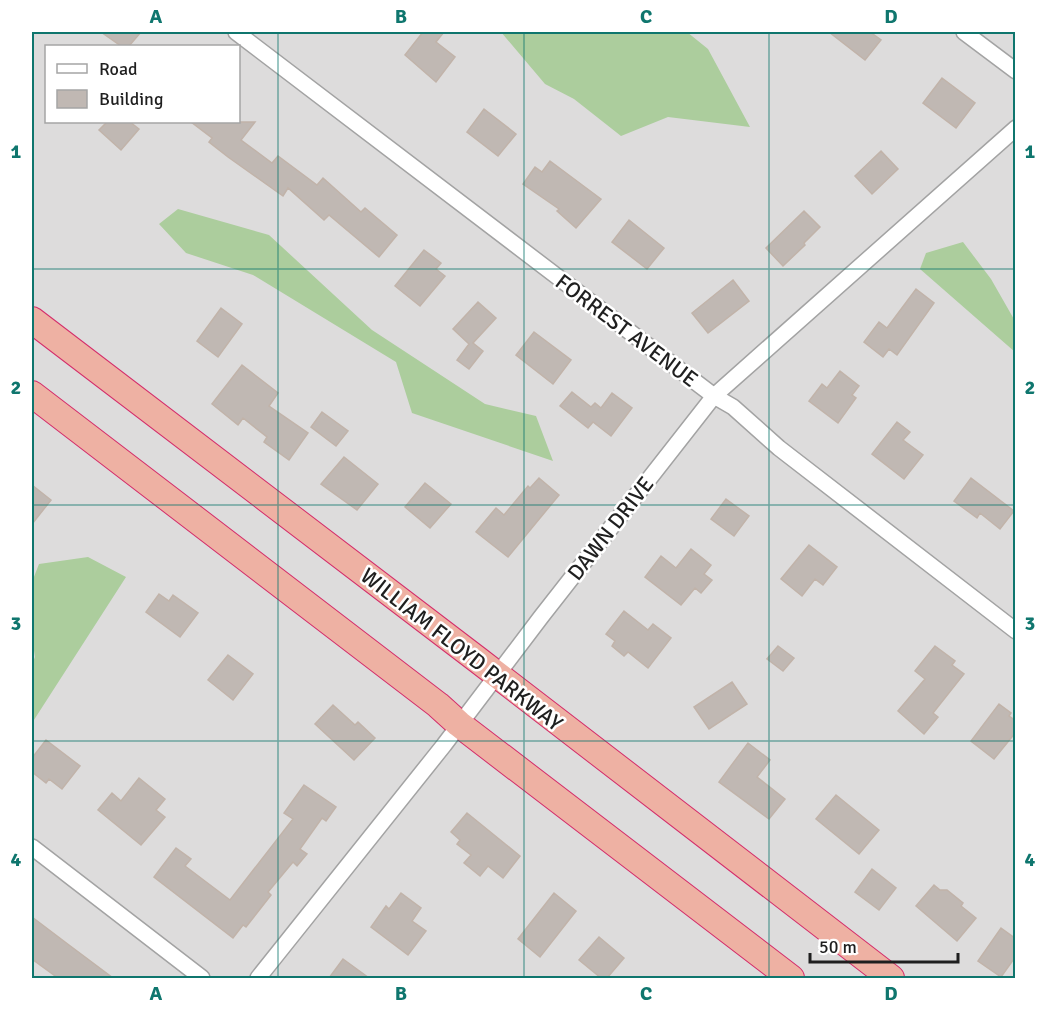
<svg xmlns="http://www.w3.org/2000/svg" width="1047" height="1010" font-family="Signika,sans-serif">
<style>
.residential{fill:#dddcdc;fill-rule:evenodd}
.forest{fill:#accd9d}
.building{fill:#c0b8b3;stroke:#c1b3a9;stroke-width:1.5}
.lines{fill:none;stroke-linecap:round;stroke-linejoin:round}
.minor-casing{stroke:#a3a3a3;stroke-width:18}
.trunk-casing{stroke:#d42d6b;stroke-width:28}
.minor{stroke:#fff;stroke-width:15}
.trunk{stroke:#eeb1a3;stroke-width:26}
.grid{fill:none;stroke:#0f766e;stroke-width:1.5;stroke-opacity:0.55}
.labels{text-anchor:middle;stroke-width:5;stroke-linejoin:round;paint-order:stroke}
.street-label{font-size:22px;fill:#1f1f1f;stroke:#fff}
.neatline{fill:none;stroke:#0f766e;stroke-width:2}
.grid-label{font-size:20px;text-anchor:middle;font-weight:bold;fill:#0f766e}
</style>
<rect width="100%" height="100%" fill="#f0ece6"/>
<path class="residential" d="M32,32H1015V978H32ZM46,46H238V122H46Z"/>
<path class="forest" d="M501,32H687L708,49L750,127L668,117L621,136L574,99L545,84Z
M178,209L269,235L372,330L485,404L536,416L553,461L412,413L396,362L253,275L186,253L159,224Z
M963,242L991,279L1015,321V352L920,269L926,253Z
M88,557L126,577L32,723V664L35,657L32,638V582L39,564Z"/>
<path class="building" d="M101,32H141L129,46H121Z
M423,32H444L436,42L455,57L436,82L405,55Z
M829,32H870L881,40L865,60Z
M942,78L975,103L956,128L923,103Z
M484,109L516,134L498,156L467,132Z
M107,122H130L139,129L121,150L99,130Z
M191,122H255L241,140L272,163L278,156L317,185L323,178L361,212L365,208L397,235L379,257L329,215L324,220L288,188L283,196L228,157L209,142L212,138Z
M881,151L898,169L872,194L855,176Z
M550,161L601,199L576,228L557,211L559,209L523,184L535,167L542,172Z
M804,211L820,227L804,243L805,245L783,266L766,248Z
M629,220L664,248L647,269L612,242Z
M424,250L441,263L436,269L445,276L420,306L395,286Z
M733,280L749,301L708,333L692,313Z
M916,289L934,303L897,355L889,349L883,357L864,342L879,322L887,328Z
M478,302L496,318L473,343L483,351L469,369L457,360L469,344L453,329Z
M221,308L242,324L218,357L197,341Z
M534,332L571,360L553,384L516,355Z
M242,365L278,393L269,406L308,433L289,460L264,442L267,437L243,418L238,425L212,404Z
M840,371L859,386L852,395L856,398L838,423L809,401L822,384L827,388Z
M572,392L591,407L595,403L601,408L612,393L632,408L611,436L593,422L588,428L560,406Z
M322,412L348,431L336,446L311,427Z
M897,422L910,432L903,440L923,455L904,479L872,454Z
M344,457L378,484L357,510L321,484Z
M539,478L559,495L508,557L476,532L496,508L504,515L528,486L530,488Z
M971,478L1014,511L1000,529L980,513L977,518L954,501Z
M425,483L451,504L430,528L405,507Z
M32,485L51,500L32,524Z
M726,499L749,516L734,536L711,519Z
M809,545L837,567L823,585L815,579L802,596L781,579Z
M691,549L711,565L704,574L712,580L701,593L695,588L681,605L645,577L661,556L676,568Z
M159,594L169,601L173,595L198,613L180,637L146,612Z
M624,611L648,630L653,624L671,638L648,668L628,652L624,656L612,646L615,641L606,634Z
M778,646L794,658L783,671L767,659Z
M935,646L955,661L952,665L964,674L933,713L938,717L924,734L898,711L925,679L915,671Z
M228,655L253,674L233,700L208,680Z
M732,682L747,704L709,729L694,707Z
M999,704L1011,713L1009,716L1016,721V732L994,759L971,741Z
M333,705L355,725L358,722L375,738L354,760L315,724Z
M46,740L80,766L62,789L49,779L46,783L32,772V758Z
M748,743L770,760L757,777L785,799L769,819L719,782Z
M139,778L165,799L156,810L165,817L141,845L98,810L112,793L121,801Z
M304,785L336,807L326,821L322,818L300,849L307,854L297,866L293,862L268,892L271,895L246,927L243,925L233,938L154,877L176,848L191,859L185,866L230,900L293,819L284,813Z
M836,795L879,830L859,854L816,819Z
M467,813L520,856L503,878L488,866L480,876L464,863L471,855L457,844L460,840L451,832Z
M872,869L896,888L879,910L855,892Z
M934,885L940,890H947L963,903L961,906L976,918L957,941L916,906Z
M401,893L421,908L412,921L426,931L408,955L371,927L386,906L389,909Z
M554,893L576,911L540,957L518,939Z
M32,917L69,945L113,978H58L32,959Z
M1001,928L1016,939V956L1001,977L978,961Z
M599,937L624,958L607,978H601L579,960Z
M343,959L369,978H329Z"/>
<g class="lines">
<g class="minor-casing">
<path id="minor" d="M236,32L714,396L733,407L779,448L1016,631
M964,32L1016,71
M32,847L202,978
M258,978L444,745L541,617L714,396L1016,128"/>
</g>
<g class="trunk-casing">
<path id="trunk" d="M32,320L478,660L891,978
M32,394L438,705L459,724L791,978"/>
</g>
<use href="#minor" class="minor"/>
<use href="#trunk" class="trunk"/>
</g>
<path class="grid" d="M278,32V978M524,32V978M769,32V978M32,269H1016M32,505H1016M32,741H1016"/>
<g class="labels">
<g class="street-label">
<text transform="translate(627 330) rotate(37)" y="8">FORREST AVENUE</text>
<text transform="translate(610 528) rotate(-52)" y="8">DAWN DRIVE</text>
<text transform="translate(462 649) rotate(38)" y="8">WILLIAM FLOYD PARKWAY</text>
</g>
</g>
<rect width="1047" height="1010" fill="none" stroke="#ffffff" stroke-width="66"/>
<rect x="45" y="45" width="195" height="78" fill="#ffffff" stroke="#a5a5a5" stroke-width="1.5"/>
<rect x="57" y="64" width="30" height="9" fill="#ffffff" stroke="#a5a5a5" stroke-width="1.5"/>
<text x="99" y="75" font-size="18" fill="#1f1f1f">Road</text>
<rect x="57" y="90" width="30" height="18" fill="#c0b8b3" stroke="#a5a5a5" stroke-width="1.5"/>
<text x="99" y="105" font-size="18" fill="#1f1f1f">Building</text>
<path d="M810 953v9h148v-9" fill="none" stroke="#1f1f1f" stroke-width="3"/>
<text x="819" y="953" font-size="18" fill="#1f1f1f" stroke="#ffffff" stroke-width="4.5" paint-order="stroke">50 m</text>
<rect x="33" y="33" width="981" height="944" class="neatline"/>
<g class="grid-label">
<text x="156" y="23">A</text>
<text x="401" y="23">B</text>
<text x="646" y="23">C</text>
<text x="891" y="23">D</text>
<text x="16" y="158">1</text>
<text x="1030" y="158">1</text>
<text x="16" y="394">2</text>
<text x="1030" y="394">2</text>
<text x="16" y="630">3</text>
<text x="1030" y="630">3</text>
<text x="16" y="866">4</text>
<text x="1030" y="866">4</text>
<text x="156" y="1000">A</text>
<text x="401" y="1000">B</text>
<text x="646" y="1000">C</text>
<text x="891" y="1000">D</text>
</g>
</svg>
